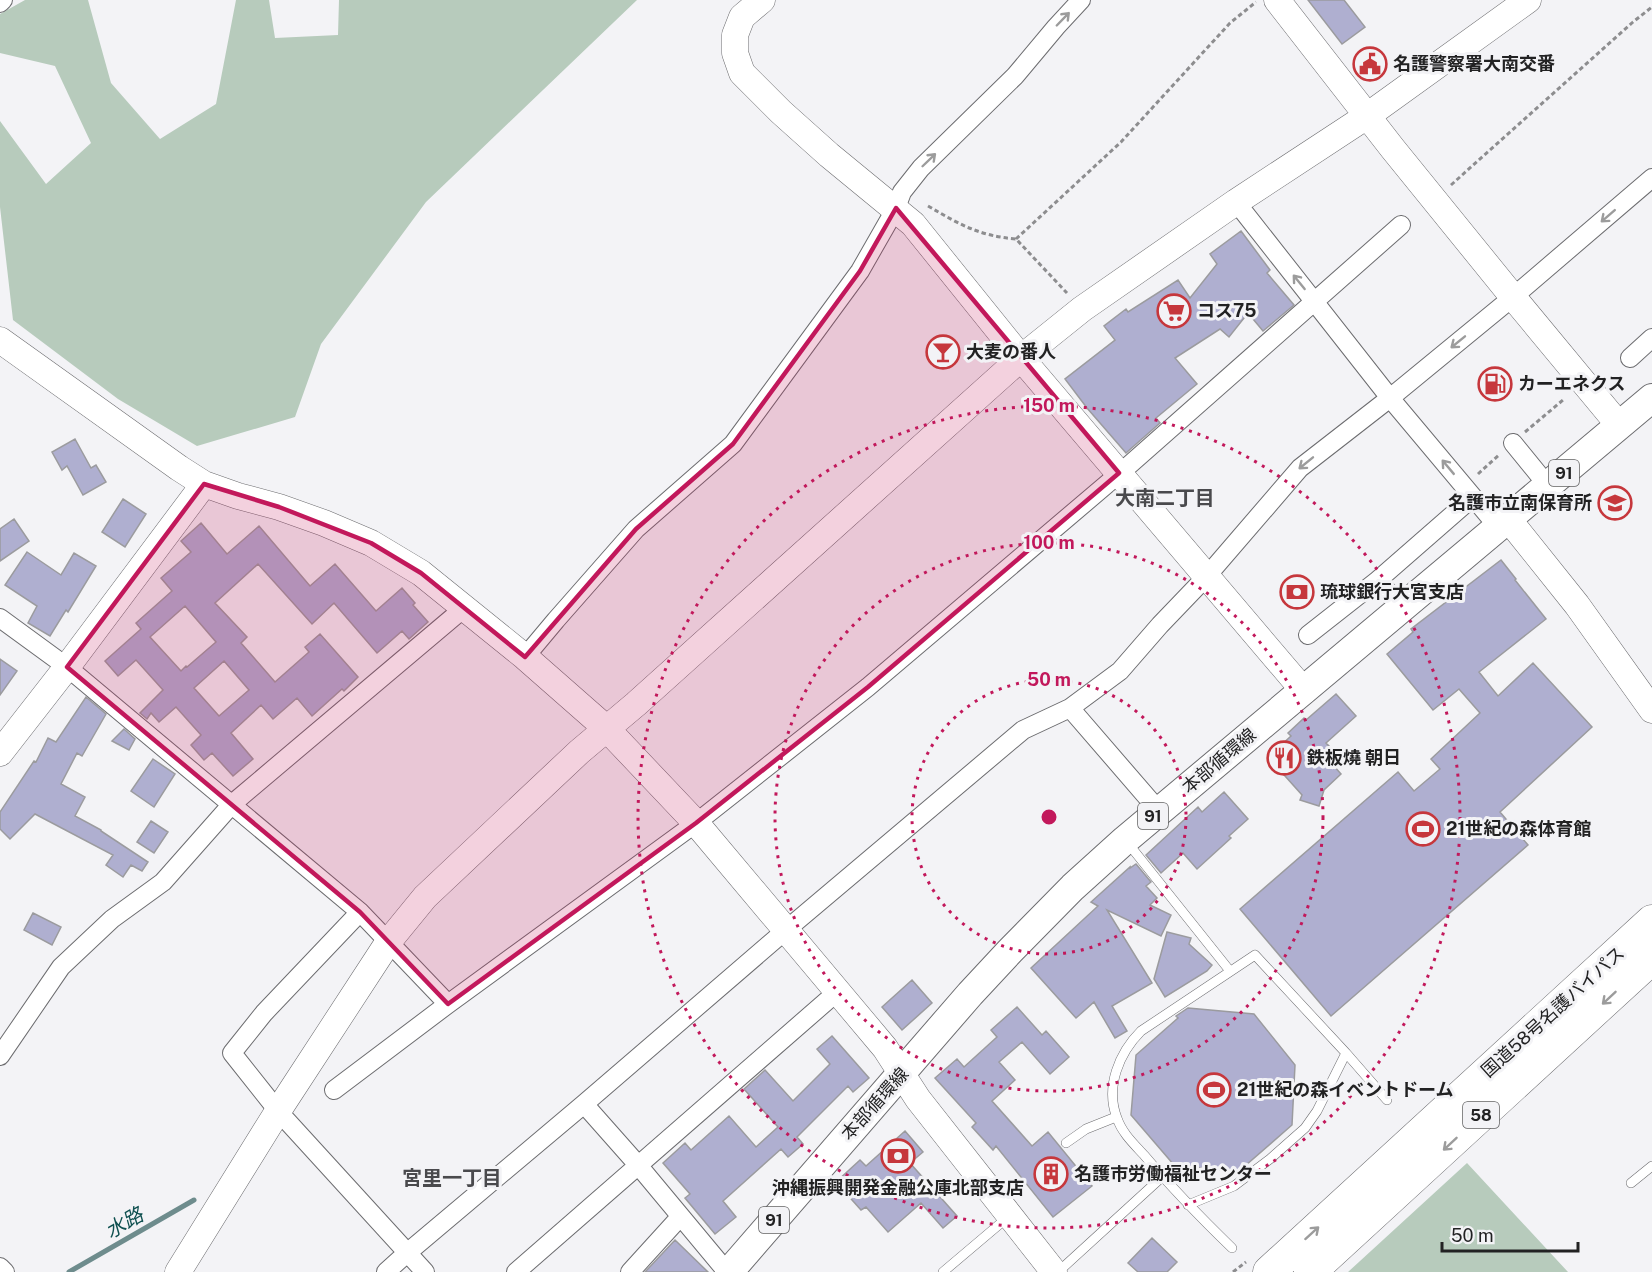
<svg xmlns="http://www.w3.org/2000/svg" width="1652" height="1272" font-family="'Public Sans','Noto Sans JP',sans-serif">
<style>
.green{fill:#b7cbbc}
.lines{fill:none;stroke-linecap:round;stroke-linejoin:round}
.stream{stroke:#6e8c8d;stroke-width:5}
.building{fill:#afafd0;stroke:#9b9b9e;stroke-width:1.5;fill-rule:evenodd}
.lane-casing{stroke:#6c6c6f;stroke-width:10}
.street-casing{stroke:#6c6c6f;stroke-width:20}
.secondary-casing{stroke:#6c6c6f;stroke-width:27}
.primary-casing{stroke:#6c6c6f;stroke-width:30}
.highway-casing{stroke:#6c6c6f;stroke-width:33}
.path{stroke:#8d8d8f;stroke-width:3;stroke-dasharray:4.5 3;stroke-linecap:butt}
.lane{stroke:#fff;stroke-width:9}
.street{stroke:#fff;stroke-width:18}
.secondary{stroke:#fff;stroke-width:26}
.primary{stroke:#fff;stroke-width:28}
.highway{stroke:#fff;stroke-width:32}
.oneway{stroke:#9c9c9c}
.marked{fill:#c2185b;fill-opacity:0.2;stroke:#c2185b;stroke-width:4.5;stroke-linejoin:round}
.ring{fill:none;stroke:#c2185b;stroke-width:3;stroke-dasharray:3 6}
.labels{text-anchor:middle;stroke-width:6;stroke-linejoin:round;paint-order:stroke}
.shield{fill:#f3f3f6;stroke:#616162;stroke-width:1.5}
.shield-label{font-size:16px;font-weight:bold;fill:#222223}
.poi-label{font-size:18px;font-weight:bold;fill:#222223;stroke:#f3f3f6;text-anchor:start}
.street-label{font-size:18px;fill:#222223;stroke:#f3f3f6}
.neighbourhood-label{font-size:20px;font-weight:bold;fill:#4a4a4d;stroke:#f3f3f6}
.water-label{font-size:20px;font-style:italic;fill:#0f5050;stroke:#f3f3f6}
.centre{fill:#c2185b;stroke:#f3f3f6;stroke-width:3}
.ring-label{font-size:18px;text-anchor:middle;font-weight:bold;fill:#c2185b;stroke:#f3f3f6;stroke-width:6;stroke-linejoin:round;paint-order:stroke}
</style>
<rect width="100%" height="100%" fill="#f3f3f6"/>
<path class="green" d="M25,0H88L111,83L160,139L216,104L236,0H269L275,38L338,35L339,0H637L426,202L321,344L295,417L197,446L118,399L13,320L0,207V121L46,184L91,143L55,66L0,53V14Z
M1467,1163L1568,1272H1348Z"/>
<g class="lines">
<path class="stream" d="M69,1272L194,1200"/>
</g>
<path class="building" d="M1308,0H1344L1365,27L1342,44Z
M1241,231L1270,270L1267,273L1294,305L1263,331L1248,313L1229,337L1220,329L1175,358L1197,384L1156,418L1160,423L1126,453L1087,408L1065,379L1115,340L1104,326L1126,309L1128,312L1178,280L1190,298L1217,264L1210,254Z
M75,439L91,468L96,465L106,482L83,495L67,466L62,470L52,452Z
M123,499L146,514L125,547L102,532Z
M14,519L29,541L0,561V529Z
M201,523L227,554L259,526L310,586L335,564L376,611L402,588L415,603L413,605L428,622L409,639L402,631L377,653L334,603L312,624L258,564L215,603L247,637L241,643L275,682L309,652L305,647L320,634L358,677L344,691L342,689L312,716L297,698L273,719L261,705L231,733L253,759L233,776L212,753L204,760L191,745L201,735L176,707L159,722L151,713L147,719L140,713L163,690L136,660L118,676L105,661L141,629L136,623L172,591L161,578L191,552L181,541ZM185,606L216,642L187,667L186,666L181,671L150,637ZM224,661L249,690L219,716L194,688Z
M27,552L61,575L74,553L96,566L68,612L66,610L50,636L28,623L37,606L5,585Z
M1501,560L1516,579L1515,580L1546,619L1479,672L1498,696L1533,663L1592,727L1500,812L1528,845L1331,1016L1240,909L1398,772L1414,791L1440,769L1431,759L1480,713L1459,689L1433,710L1387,654L1413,632L1411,629Z
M0,659L17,671L0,695Z
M1336,694L1356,716L1326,743L1332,749L1325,756L1341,774L1324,790L1319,806L1300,800L1302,795L1268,757L1291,736L1288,733L1304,718L1306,720Z
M86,697L106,714L82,756L77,753L61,784L85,797L75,816L101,830V831L148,862L142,871L131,865L123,877L106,865L113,855L35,814L10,839L0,829V812L34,761L36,762L48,738L56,742Z
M124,729L135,739L129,750L112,741Z
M153,759L175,774L154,807L131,791Z
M1224,792L1248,819L1229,836L1231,838L1197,869L1183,853L1161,873L1146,855L1198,807L1202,812Z
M151,821L168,832L154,853L137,842Z
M1136,864L1151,882L1146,886L1157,898L1150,905L1171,915L1161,936L1107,910L1152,983L1112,1006L1127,1031L1115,1038L1094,1002L1076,1018L1031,968L1098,906L1091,902L1130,867V868Z
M33,913L61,927L52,945L24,930Z
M1167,932L1191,938L1189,944L1212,965L1207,971L1165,997L1154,979Z
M912,980L932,1003L902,1030L882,1007Z
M1017,1007L1042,1035L1046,1031L1069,1057L1050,1074L1022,1042L999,1062L1015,1080L992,1101L1032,1146L1048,1132L1092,1186L1053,1217L996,1146L993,1150L972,1127L976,1123L935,1078L957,1059L964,1067L997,1037L991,1030Z
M1188,1008L1254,1014L1295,1065L1292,1125L1238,1172L1174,1165L1131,1115L1136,1055L1178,1018L1176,1016Z
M832,1036L869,1078L853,1092L848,1086L797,1137L803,1144L788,1157L781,1149L723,1201L736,1217L715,1234L685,1198L690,1194L663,1163L685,1143L691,1150L729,1116L756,1147L778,1127L744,1089L765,1070L793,1101L830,1064L817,1049Z
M905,1131L923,1152L910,1163L957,1216L943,1228L921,1203L888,1232L866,1207L861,1210L836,1182L860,1160L866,1166Z
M1152,1238L1177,1262L1167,1272H1138L1128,1263Z
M675,1240L708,1272H645Z"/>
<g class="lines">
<g class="lane-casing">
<path id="lane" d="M1127,842L1230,971
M1066,1143L1086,1129L1116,1117
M1631,1183L1652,1166
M1188,1205L1234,1186L1270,1159L1305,1128L1317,1111L1346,1053
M1232,1248C1201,1218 1172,1188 1144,1155C1134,1144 1122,1133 1117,1118C1105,1087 1119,1053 1141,1031L1255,955L1346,1053L1387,1100
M943,1272L1008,1217
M1058,1272L1162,1177"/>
</g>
<g class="street-casing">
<path id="street" d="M0,3L3,0
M1236,202L1390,398L1499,528
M1630,358L1652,338
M1513,443L1548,486
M1378,580L1402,609
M0,618L67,667L360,912L448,1004
M1308,635L1378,580L1473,497
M525,657L556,620L636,529L733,444L860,271L896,208L902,192L921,168L1015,76L1056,27L1081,0
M1070,708L1159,811
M360,912L264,1013L232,1053L278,1111L425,1272
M0,1056L61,967L112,919L163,882L232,804L464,608
M334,1090L448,1004L696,823L868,687L1127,467L1401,225
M584,1104L638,1165L727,1272
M0,1267L5,1272
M386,1272L407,1253L584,1104L786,930L1023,730L1070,708L1120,671L1160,625L1207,576L1300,468L1390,398L1513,297L1652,178
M516,1272L837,992
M630,1272L680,1217"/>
</g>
<g class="secondary-casing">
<path id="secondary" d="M762,0L742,17L735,35V53L742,73L781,112L829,155L913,224L1021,358L1304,691
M1277,0L1393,149L1513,297L1619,425
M0,340L179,468L204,484L238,496L279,507L324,523L371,543L421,573L525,657L607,729L696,823L885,1048L918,1099L1054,1272
M1509,520L1577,605L1652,710
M0,753L67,667L204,484
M178,1272L278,1111L389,941L425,897L579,752L636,704L1021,358L1082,309L1236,202L1367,116L1528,0"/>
</g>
<g class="primary-casing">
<path id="primary" d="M729,1272L970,994L1010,951L1073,887L1125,840L1652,398"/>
</g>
<g class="highway-casing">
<path id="highway" d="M1269,1272L1652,921
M1310,1272L1652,958"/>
</g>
<path class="path" d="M1451,185L1633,22L1652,7
M928,206C959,224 979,236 1016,239L1067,293
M1016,239L1121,142L1230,23L1256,2
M1525,432L1563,400
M1478,474L1500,454
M1233,1272L1246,1262"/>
<use href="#lane" class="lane"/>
<use href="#street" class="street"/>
<use href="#secondary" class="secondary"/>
<use href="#primary" class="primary"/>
<use href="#highway" class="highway"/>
</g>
<defs><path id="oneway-shaft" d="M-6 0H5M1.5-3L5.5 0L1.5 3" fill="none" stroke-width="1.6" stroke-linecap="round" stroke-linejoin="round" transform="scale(1.5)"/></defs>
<g class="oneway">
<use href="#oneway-shaft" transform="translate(1063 19) rotate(-46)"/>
<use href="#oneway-shaft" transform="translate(929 160) rotate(-44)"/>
<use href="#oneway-shaft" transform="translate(1608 216) rotate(139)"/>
<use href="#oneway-shaft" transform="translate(1299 282) rotate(-129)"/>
<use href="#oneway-shaft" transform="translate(1458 342) rotate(141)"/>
<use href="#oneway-shaft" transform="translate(1306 463) rotate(141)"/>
<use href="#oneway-shaft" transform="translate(1448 467) rotate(-130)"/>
<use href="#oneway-shaft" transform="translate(1609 998) rotate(137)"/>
<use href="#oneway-shaft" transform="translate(1450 1144) rotate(137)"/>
<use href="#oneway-shaft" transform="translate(1312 1233) rotate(-42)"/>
</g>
<path class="marked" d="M896,208L1119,473L868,687L696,823L448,1004L360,912L67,667L204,484L279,507L371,543L421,573L525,657L636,529L733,444L860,271Z"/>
<g class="ring">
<circle cx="1049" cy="817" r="137"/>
<circle cx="1049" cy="817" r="274"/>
<circle cx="1049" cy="817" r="411"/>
</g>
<defs>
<g id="civic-ring" transform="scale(1.725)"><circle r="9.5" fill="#f3f3f6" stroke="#c6373c" stroke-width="1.5"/><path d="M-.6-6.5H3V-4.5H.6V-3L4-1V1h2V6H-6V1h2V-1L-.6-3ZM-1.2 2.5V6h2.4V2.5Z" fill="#c6373c"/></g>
<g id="supermarket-ring" transform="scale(1.725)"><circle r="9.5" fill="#f3f3f6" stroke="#c6373c" stroke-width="1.5"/><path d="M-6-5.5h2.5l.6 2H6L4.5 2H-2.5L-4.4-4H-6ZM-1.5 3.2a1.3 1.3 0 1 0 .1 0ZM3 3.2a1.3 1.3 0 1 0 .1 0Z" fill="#c6373c"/></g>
<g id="bar-ring" transform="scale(1.725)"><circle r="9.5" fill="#f3f3f6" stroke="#c6373c" stroke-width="1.5"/><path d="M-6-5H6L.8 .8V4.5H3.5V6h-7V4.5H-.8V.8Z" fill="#c6373c"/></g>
<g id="fuel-ring" transform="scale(1.725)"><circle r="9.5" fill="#f3f3f6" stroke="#c6373c" stroke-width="1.5"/><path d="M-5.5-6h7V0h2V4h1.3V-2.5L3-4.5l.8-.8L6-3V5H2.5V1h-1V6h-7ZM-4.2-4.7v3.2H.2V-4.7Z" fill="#c6373c"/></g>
<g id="school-ring" transform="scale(1.725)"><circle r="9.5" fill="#f3f3f6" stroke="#c6373c" stroke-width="1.5"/><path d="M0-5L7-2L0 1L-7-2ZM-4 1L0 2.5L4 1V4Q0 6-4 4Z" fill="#c6373c"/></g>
<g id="bank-ring" transform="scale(1.725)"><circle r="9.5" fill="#f3f3f6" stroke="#c6373c" stroke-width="1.5"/><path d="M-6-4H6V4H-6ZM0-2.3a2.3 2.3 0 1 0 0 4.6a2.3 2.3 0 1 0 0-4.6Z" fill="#c6373c"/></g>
<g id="restaurant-ring" transform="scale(1.725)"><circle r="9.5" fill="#f3f3f6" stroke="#c6373c" stroke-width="1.5"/><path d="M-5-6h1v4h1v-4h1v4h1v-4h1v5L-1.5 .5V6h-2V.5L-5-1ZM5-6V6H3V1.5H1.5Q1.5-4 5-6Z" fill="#c6373c"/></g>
<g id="stadium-ring" transform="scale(1.725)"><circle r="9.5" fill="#f3f3f6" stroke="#c6373c" stroke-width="1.5"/><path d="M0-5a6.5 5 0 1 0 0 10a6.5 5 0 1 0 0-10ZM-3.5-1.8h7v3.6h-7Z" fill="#c6373c"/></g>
<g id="building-ring" transform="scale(1.725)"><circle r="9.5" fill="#f3f3f6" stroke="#c6373c" stroke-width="1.5"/><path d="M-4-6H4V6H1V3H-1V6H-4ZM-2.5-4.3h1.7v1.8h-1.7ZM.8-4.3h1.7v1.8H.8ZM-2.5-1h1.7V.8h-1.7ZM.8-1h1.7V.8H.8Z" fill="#c6373c"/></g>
</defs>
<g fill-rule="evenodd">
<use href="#civic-ring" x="1370" y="64"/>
<use href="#supermarket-ring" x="1174" y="311"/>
<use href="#bar-ring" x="943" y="352"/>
<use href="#fuel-ring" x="1495" y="384"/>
<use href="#school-ring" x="1615" y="503"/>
<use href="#bank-ring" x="1297" y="592"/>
<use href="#restaurant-ring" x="1284" y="758"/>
<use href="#stadium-ring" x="1423" y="829"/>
<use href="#stadium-ring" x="1214" y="1090"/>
<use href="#bank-ring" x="898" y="1156"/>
<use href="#building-ring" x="1051" y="1174"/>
</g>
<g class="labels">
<g class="shield">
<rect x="1549" y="460" width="30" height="26" rx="4.5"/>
<rect x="1138" y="803" width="30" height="26" rx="4.5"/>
<rect x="1463" y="1102" width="36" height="26" rx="4.5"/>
<rect x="759" y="1207" width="30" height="26" rx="4.5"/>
</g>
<g class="shield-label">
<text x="1564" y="479">91</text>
<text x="1153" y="822">91</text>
<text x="1481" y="1121">58</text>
<text x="774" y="1226">91</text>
</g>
<g class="poi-label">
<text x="1393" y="70">名護警察署大南交番</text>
<text x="1197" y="317">コス75</text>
<text x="966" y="358">大麦の番人</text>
<text x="1518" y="390">カーエネクス</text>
<text x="1592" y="509" text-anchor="end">名護市立南保育所</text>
<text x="1320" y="598">琉球銀行大宮支店</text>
<text x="1307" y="764">鉄板燒 朝日</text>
<text x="1446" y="835">21世紀の森体育館</text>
<text x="1237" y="1096">21世紀の森イベントドーム</text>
<text x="1074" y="1180">名護市労働福祉センター</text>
<text x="898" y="1194" text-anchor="middle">沖縄振興開発金融公庫北部支店</text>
</g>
<g class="street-label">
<text transform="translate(1219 761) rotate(-40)" y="6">本部循環線</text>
<text transform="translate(1553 1012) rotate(-42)" y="6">国道58号名護バイパス</text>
<text transform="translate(875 1104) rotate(-48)" y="6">本部循環線</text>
</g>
<g class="neighbourhood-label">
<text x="1165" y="505">大南二丁目</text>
<text x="452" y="1185">宮里一丁目</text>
</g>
<g class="water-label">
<text transform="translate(124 1223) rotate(-30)" y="7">水路</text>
</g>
</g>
<circle cx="1049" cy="817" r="9" class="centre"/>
<g class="ring-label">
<text x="1049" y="412">150 m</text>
<text x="1049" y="549">100 m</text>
<text x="1049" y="686">50 m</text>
</g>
<path d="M1442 1242v9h136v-9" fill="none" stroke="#222223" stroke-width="3"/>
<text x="1451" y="1242" font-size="18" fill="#222223" stroke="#f3f3f6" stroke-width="4.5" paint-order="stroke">50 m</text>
</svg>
